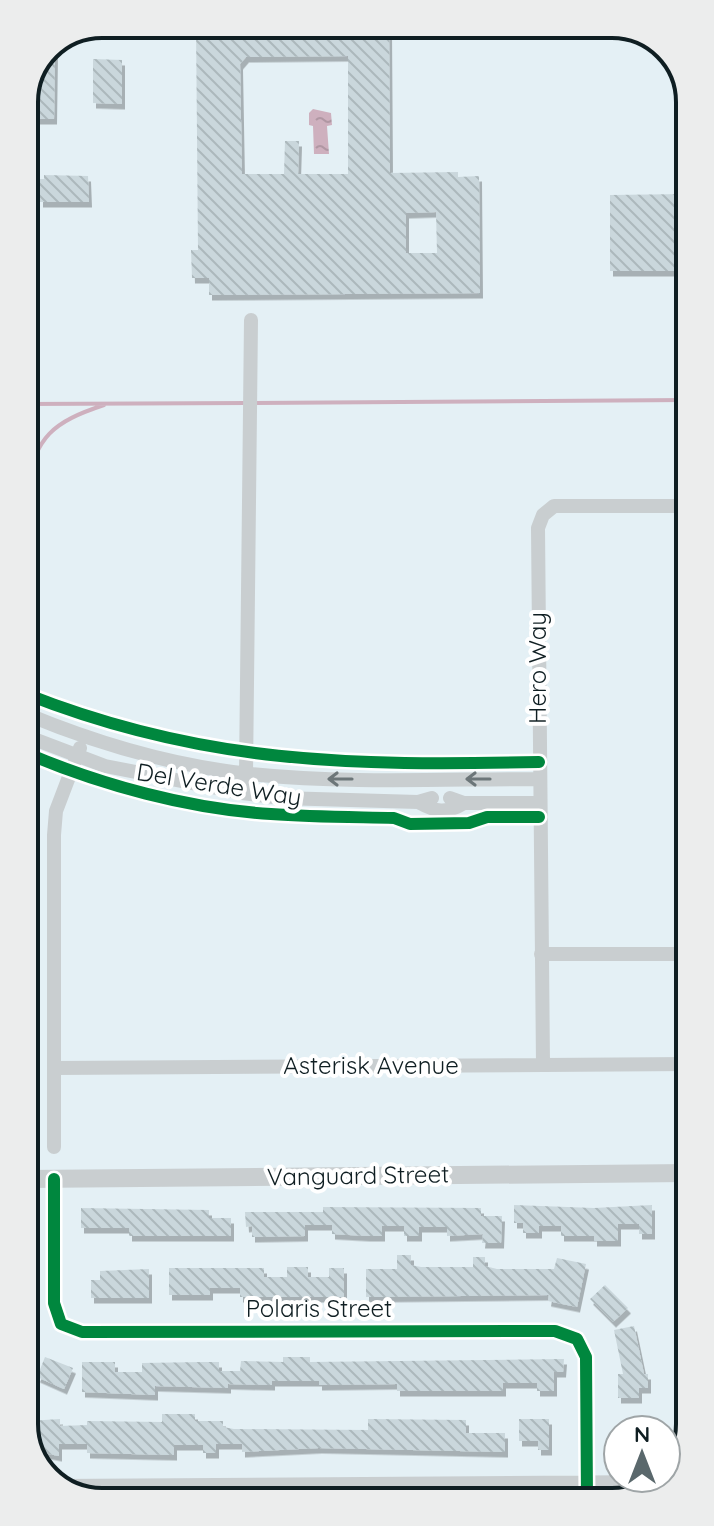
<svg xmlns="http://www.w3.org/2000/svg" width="714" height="1526" font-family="Quicksand,sans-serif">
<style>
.water{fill:url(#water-ripples)}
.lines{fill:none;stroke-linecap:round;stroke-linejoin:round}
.stream{stroke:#ceb0be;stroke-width:4}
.building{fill:url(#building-back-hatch);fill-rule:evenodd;filter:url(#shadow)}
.minor{stroke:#c9ced0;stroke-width:14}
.tertiary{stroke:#c9ced0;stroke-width:18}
.cycleway-casing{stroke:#fff;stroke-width:17}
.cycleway{stroke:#00873e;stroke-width:12}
.oneway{stroke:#6c7679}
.labels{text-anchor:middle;stroke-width:8;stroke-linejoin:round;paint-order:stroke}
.street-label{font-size:24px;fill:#0f1e22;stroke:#fff}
.rim{fill:none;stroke:#0f1e22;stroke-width:4}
</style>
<defs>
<pattern id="water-ripples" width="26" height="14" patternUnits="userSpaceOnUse" patternTransform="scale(2)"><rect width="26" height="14" fill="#ceb0be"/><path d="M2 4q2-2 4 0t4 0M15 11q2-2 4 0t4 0" fill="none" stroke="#b097a3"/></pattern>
<pattern id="building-back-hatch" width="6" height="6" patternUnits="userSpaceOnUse" patternTransform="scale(2)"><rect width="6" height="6" fill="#cad7dc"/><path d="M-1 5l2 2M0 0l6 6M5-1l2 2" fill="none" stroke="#acb8bc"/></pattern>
<filter id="shadow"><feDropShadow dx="3" dy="5.5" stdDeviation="0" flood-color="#0004"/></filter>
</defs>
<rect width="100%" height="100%" fill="#e4f0f5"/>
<path class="water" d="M313,109L331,113L332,125L327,126L329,154H314L313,126L309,125V113Z"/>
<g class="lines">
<path class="stream" d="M255,403L687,400
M25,404L247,403
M25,490C36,436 53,422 104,405"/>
</g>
<path class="building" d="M196,24H389L390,173L458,172V177L479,176L480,293L209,295V278H192L191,250H198ZM348,56V174H298L299,141H285L284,174H242L240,64L246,57ZM436,212L437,253H406V213Z
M46,48H55L54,119H33V77Z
M93,59L122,60V104L93,103Z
M44,175L88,176L89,202H40V179H44Z
M686,194V271H610V195Z
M514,1205L594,1208L652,1205V1234H639V1224H618V1241H594V1236H561V1226H539V1233H523V1223H514Z
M323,1207L481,1208V1216H502L501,1243H482L483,1234L447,1236V1227H419V1236H404V1226H382V1236H367L332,1234V1225H305V1236L252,1237V1226L246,1227L245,1212H323Z
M81,1208L209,1210V1218H231V1236H129V1228H81Z
M678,1253H689V1270H678Z
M397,1255H411V1265L421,1267H473V1257H485V1266L497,1269H554L557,1258L586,1264L577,1307L548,1301L549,1295L366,1297V1269H397Z
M287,1267H308V1277H329V1268H344V1297H240V1288H210V1295H169V1268H264V1277H287Z
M149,1269V1298H91V1280H100V1271Z
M605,1285L628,1308L613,1322L590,1299Z
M634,1326L644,1374H648V1388H639V1398H618V1374H623L614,1330Z
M45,1357L73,1368L64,1389L37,1377Z
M283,1357H310V1362L564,1359L563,1372H554V1391H537V1383H503V1391H397V1384L319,1385V1381H272V1385L228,1384V1388L155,1386V1395L82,1392V1362H115V1372H142V1363L202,1362H219V1371H240L241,1361L283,1362Z
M162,1414H195V1421H223V1427L234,1429L368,1430V1419L466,1420V1433H505V1452L319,1448L242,1452V1444H216V1453H203V1445H174V1455L87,1453V1444H59V1456L28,1450V1421L60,1419V1426L87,1425V1421L162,1422Z
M519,1419H549V1450H538V1441H519Z
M627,1420H640V1430H627Z"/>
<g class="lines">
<path class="minor" d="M26,714C96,743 174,766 250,774C346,784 443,779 539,779
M26,736L105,766L242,793L281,798L418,802L432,798
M242,793L246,774L251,320
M450,798L464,803H539
M418,802C436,812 446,814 464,803
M541,954H688
M543,1065L538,528L543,515L554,506H687
M54,1068L689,1064
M54,1147V835L56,811L80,748
M54,1179V1303L61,1324L82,1332L555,1331L577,1339L586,1357L587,1498
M55,1486L659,1482"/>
<path class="tertiary" d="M27,1179L689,1173"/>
<g class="cycleway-casing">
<path id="cycleway" d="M26,694C203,764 351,766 539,762
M26,753C101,785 189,809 271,814C312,817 353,817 394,818L410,824L469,823L487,817H539
M54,1179V1303L61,1324L82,1332L555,1331L577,1339L586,1357L587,1498"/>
</g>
<use href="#cycleway" class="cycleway"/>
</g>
<defs><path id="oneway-shaft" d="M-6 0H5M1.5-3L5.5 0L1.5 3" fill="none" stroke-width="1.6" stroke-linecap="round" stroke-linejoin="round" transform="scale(2)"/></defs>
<g class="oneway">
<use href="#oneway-shaft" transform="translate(340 779) rotate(180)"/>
<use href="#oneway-shaft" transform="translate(478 779) rotate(-180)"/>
</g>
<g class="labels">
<g class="street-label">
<text transform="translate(538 668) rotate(-90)" y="8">Hero Way</text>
<text transform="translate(219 785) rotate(9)" y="8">Del Verde Way</text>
<text x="371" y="1074">Asterisk Avenue</text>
<text transform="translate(358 1176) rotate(-1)" y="8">Vanguard Street</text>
<text x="319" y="1317">Polaris Street</text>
</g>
</g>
<path d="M0 0H714V1526H0ZM102 38H612A64 64 0 0 1 676 102V1424A64 64 0 0 1 612 1488H102A64 64 0 0 1 38 1424V102A64 64 0 0 1 102 38Z" fill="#eceded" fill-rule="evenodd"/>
<path class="rim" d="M102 38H612A64 64 0 0 1 676 102V1424A64 64 0 0 1 612 1488H102A64 64 0 0 1 38 1424V102A64 64 0 0 1 102 38Z"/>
<g transform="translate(642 1454)"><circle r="38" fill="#ffffff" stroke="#9fa5a7" stroke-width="2"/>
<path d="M0-6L14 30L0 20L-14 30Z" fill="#5a686c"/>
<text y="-12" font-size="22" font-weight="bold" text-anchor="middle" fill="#0f1e22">N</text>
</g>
</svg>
